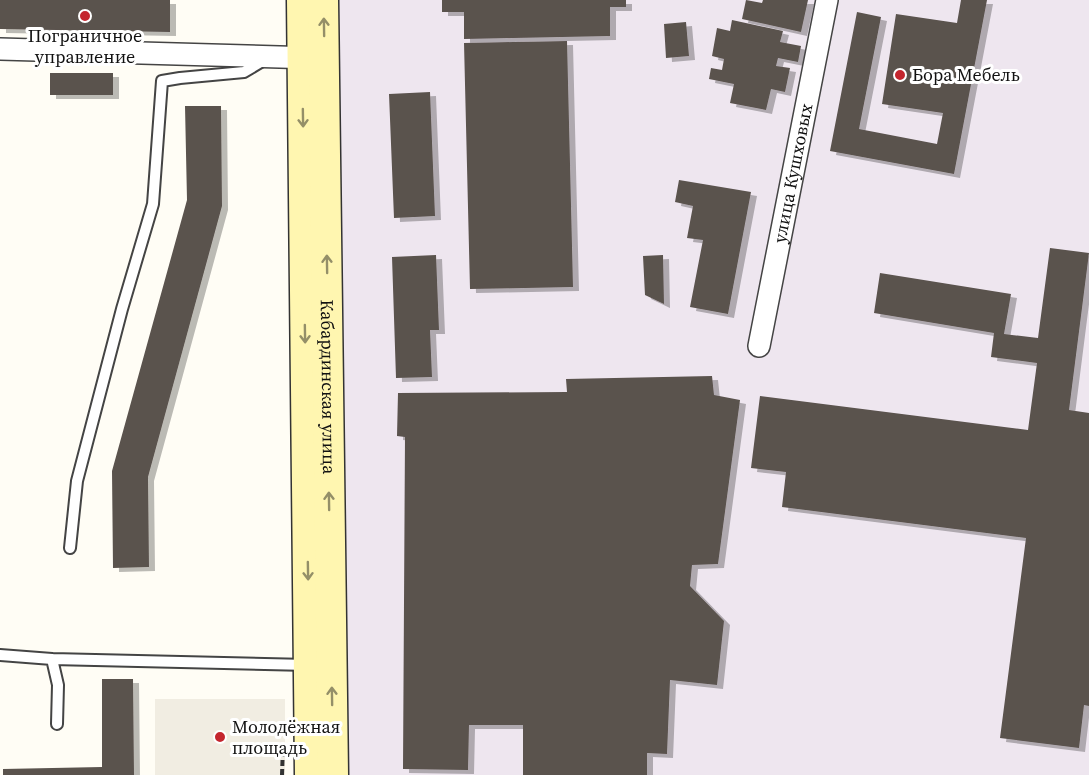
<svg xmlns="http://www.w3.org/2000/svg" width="1089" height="775" font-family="'Source Serif 4',serif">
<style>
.industrial{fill:#eee6ef}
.plaza{fill:#f1ede2}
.building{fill:#5a524d;filter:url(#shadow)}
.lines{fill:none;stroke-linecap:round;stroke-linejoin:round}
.service-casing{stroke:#444;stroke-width:14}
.minor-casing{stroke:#444;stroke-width:24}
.secondary-casing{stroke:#333;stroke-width:33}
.path{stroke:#333;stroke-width:4;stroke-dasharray:6 3;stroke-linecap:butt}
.service{stroke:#fff;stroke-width:10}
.minor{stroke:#fff;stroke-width:21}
.secondary{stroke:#fff6b0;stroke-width:30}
.oneway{stroke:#948f68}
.poi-dot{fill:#c4262e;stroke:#fff;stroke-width:2}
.labels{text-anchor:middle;stroke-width:6;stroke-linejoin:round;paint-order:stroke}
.poi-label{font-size:18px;fill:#111;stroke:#fff;text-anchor:start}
.street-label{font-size:18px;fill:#111;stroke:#fff}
</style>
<defs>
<filter id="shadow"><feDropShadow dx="6" dy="4" stdDeviation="0" flood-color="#0004"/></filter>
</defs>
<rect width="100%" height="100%" fill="#fffdf5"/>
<path class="industrial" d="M323,0H1089V775H333Z"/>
<path class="plaza" d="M155,699H285V775H155Z"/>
<path class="building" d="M0,0H170V32L0,29Z
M442,0H626V7H610V36L464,39V12H442Z
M746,0L762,3L763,0H808L801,32L742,19Z
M961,0H987L954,174L830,151L857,12L881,17L859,129L937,144L943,113L882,104L896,14L957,23Z
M732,20L783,31L780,42L801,46L798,62L778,58L776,66L790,68L785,92L771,89L766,110L730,103L734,84L709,79L711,68L722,70L724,59L712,56L717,28L730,31Z
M686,22L689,56L666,58L664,24Z
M567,41L573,287L470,289L464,43Z
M50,73H113V95H50Z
M430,92L435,216L394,218L389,94Z
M185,106H221L222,206L148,477L149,567L113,568L112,471L187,200Z
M679,180L751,192L728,314L690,307L703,240L687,238L693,206L675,202Z
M1050,248L1089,253L1069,410L1089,413V706L1084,705L1079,748L1000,738L1026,538L782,507L786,472L751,468L760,396L1028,430L1037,363L991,357L994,333L874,313L880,273L1011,294L1004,334L1038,338Z
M436,255L439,330H430L432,377L396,378L392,257Z
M663,255L664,304L645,295L643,256Z
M712,376L714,395L740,400L718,564L692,565L690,586L724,621L717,685L670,680L667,754L647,753V775H523V725H469L468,770L403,769L405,437L397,436L398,393L567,392L566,379Z
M102,679H133L134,775H3V769L102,767Z"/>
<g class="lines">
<g class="service-casing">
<path id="service" d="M70,548L77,481L122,309L153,204L162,81L180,78L244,72L264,60
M0,655L52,659L58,685L57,724
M52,659L308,665"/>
</g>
<g class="minor-casing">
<g id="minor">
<path d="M0,49L314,58"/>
<path id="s1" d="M759,346L827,0"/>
</g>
</g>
<g class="secondary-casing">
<g id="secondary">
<path d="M302,0L310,775"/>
<path id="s2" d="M323,0L333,775"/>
</g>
</g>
<path class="path" d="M282,775L283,746"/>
<use href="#service" class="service"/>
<use href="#minor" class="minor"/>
<use href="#secondary" class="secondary"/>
</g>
<defs><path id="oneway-shaft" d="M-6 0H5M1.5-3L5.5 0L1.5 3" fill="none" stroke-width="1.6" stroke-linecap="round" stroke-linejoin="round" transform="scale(1.5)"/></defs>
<g class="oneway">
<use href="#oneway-shaft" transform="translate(324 27) rotate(-91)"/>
<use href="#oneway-shaft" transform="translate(303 118) rotate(89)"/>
<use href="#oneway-shaft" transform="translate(327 264) rotate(-91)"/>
<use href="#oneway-shaft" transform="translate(305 334) rotate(89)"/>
<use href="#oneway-shaft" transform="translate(329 501) rotate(-91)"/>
<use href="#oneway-shaft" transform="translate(308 571) rotate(89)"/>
<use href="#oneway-shaft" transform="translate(332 696) rotate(-91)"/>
</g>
<g class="poi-dot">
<circle cx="85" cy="16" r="6"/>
<circle cx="900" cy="75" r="6"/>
<circle cx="220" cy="737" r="6"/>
</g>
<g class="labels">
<g class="poi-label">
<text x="85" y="42" text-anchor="middle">Пограничное<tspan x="85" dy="21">управление</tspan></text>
<text x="912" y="81">Бора Мебель</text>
<text x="232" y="733">Молодёжная<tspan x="232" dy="21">площадь</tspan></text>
</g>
<g class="street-label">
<text dy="6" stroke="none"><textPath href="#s1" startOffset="176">улица Кушховых</textPath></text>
<text dy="6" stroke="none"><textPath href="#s2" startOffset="387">Кабардинская улица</textPath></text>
</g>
</g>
</svg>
